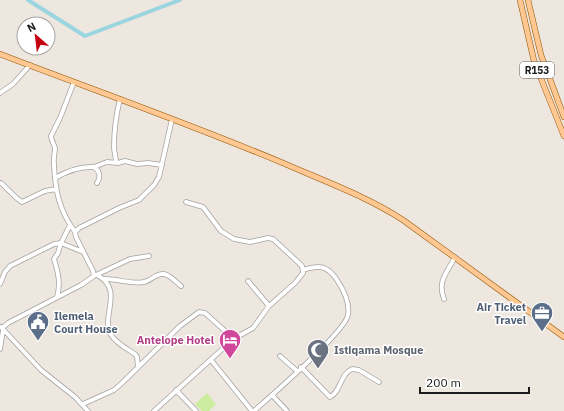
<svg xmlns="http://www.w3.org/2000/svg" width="564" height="411" font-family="'IBM Plex Sans',sans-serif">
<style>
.grass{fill:#cceda0}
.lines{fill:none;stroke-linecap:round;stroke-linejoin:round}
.canal{stroke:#9bd5df;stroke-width:4}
.minor-casing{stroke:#a2a2a2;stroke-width:5.5}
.major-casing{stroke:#915500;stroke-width:6}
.minor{stroke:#fff;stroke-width:4}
.major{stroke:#ffc792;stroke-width:5}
.labels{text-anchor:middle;stroke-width:3;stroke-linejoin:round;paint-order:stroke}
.shield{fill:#fff;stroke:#5f5f5f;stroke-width:1}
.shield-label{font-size:10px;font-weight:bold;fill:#1b1b1b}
.service-label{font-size:11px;font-weight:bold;fill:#4e5e75;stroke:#fff;text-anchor:end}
.hotel-label{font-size:11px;font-weight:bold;fill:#b23c85;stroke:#fff;text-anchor:end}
.worship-label{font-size:11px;font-weight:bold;fill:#5b616d;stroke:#fff;text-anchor:start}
</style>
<rect width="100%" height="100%" fill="#ede7df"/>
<path class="grass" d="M207,393L216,404L209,411H202L195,404Z"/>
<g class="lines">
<path class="canal" d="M28,0L85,36L180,0"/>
<g class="minor-casing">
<path id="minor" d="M74,82L60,118L51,136C51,140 54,144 55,148C55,153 53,158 54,164C55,190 59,210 75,232
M0,93L13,84L30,65
M116,162C116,157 114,152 114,147C114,131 116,115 120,99
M94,167L107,162L118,163L125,161L137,164L148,163L162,165
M55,178C67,171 80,166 94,167C100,171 101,177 97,183
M1,183C7,188 16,199 22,202L45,191L56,189
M96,275L130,259L149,256
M97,275C125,290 100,316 111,335C116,343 127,349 135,354L137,357L138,367
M103,279C117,278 130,285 144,282C151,281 155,273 164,274C170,275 176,282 181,286
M248,281L269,306
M0,284L5,272L10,266L54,244L61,243L83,252
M57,297C61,283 58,272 54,259L58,253L61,243L70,225
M444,299C437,281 447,273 455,257
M1,327L41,370L75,397L88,411
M2,328L8,323L81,285L94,276L93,271L76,237L75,232L79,228L119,208L139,200L154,185L159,177L172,119
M0,349L3,330
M280,356L297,371
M211,360L252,411
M301,367L330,397C341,392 340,374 352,369L359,370L379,382
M176,390L196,411
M272,395L287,411
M83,404L114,390L121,384L180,326L199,312L205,313L234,339
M154,411L229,343L237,337L253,328L269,306L295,283L303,273L302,266L299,263L273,239L268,238L250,242L234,239L221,231L203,207L186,202
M254,411C271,396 345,332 348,315C350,303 343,289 337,280C327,265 319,265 303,270"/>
</g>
<g class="major-casing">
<path id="major" d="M520,0L534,61L564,136
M528,0L541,55L564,117
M0,54C94,90 190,124 283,163C324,181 366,196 403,220L564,337"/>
</g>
<use href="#minor" class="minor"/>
<use href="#major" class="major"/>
</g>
<defs>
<g id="office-pin" transform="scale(1.15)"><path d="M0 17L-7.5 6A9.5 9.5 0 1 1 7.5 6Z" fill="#5c6f8a" stroke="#fff"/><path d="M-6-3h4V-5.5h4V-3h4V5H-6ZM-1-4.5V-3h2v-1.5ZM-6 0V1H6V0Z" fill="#fff"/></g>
<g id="civic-pin" transform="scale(1.15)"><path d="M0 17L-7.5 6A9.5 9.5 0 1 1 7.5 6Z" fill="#5c6f8a" stroke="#fff"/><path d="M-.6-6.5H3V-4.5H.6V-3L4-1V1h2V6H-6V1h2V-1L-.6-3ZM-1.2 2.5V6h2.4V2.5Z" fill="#fff"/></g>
<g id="hotel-pin" transform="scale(1.15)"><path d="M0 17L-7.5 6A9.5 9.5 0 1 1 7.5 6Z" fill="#d1479c" stroke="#fff"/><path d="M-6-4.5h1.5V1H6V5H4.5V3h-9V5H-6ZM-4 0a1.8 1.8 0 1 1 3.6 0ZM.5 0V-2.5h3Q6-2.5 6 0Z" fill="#fff"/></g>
<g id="mosque-pin" transform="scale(1.15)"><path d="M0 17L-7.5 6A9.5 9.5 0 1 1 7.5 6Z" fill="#6b7280" stroke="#fff"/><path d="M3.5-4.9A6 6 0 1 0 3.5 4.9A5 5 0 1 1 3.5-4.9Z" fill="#fff"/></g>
</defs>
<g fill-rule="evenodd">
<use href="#office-pin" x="542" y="313"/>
<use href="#civic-pin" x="38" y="322"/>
<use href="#hotel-pin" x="230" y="340"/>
<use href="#mosque-pin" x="318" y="350"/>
</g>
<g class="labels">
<rect class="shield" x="520" y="62" width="34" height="16" rx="3"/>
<g class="shield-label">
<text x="537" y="74">R153</text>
</g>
<g class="service-label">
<text x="526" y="311">Air Ticket<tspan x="526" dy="13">Travel</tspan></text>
<text x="54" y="320" text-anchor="start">Ilemela<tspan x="54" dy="13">Court House</tspan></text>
</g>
<g class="hotel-label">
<text x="214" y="344">Antelope Hotel</text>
</g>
<g class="worship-label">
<text x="334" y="354">Istiqama Mosque</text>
</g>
</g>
<g transform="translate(36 36) rotate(332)"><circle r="19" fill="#ffffff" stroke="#a4a4a4"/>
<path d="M0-3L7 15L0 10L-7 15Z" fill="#c50010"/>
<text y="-6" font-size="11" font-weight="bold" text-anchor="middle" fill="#1b1b1b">N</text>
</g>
<path d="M420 387v6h109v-6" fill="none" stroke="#1b1b1b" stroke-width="2"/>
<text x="426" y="387" font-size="12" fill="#1b1b1b" stroke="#ffffff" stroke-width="3" paint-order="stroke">200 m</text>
</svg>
